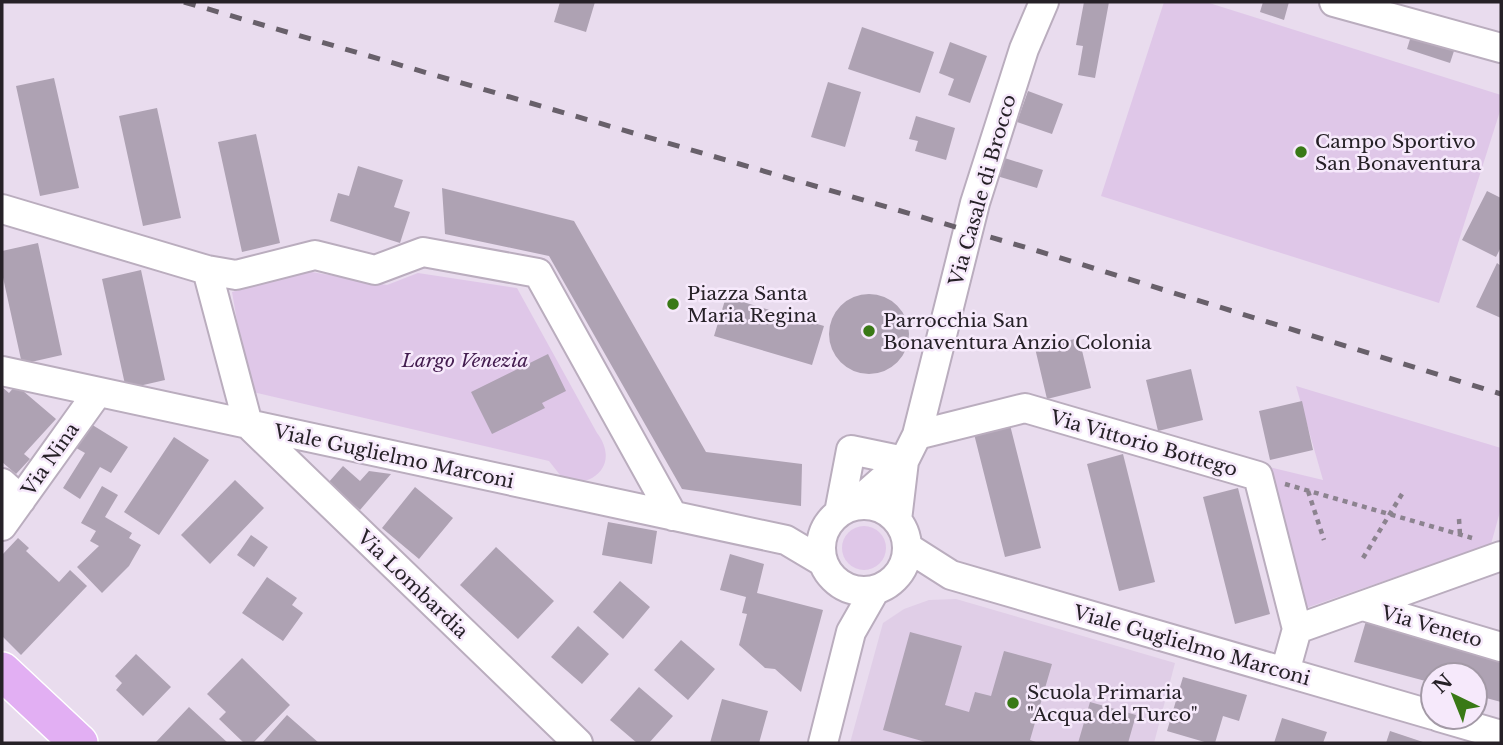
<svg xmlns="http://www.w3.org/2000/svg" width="1503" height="745" font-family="'Libre Baskerville',serif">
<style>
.built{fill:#e0cee7}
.green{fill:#dfc7e8}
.building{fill:#aea2b3}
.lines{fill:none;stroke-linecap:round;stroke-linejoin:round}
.minor-casing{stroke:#baadbe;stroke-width:32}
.major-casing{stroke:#fff;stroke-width:40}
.path{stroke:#8c838f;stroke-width:4.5;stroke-dasharray:5 5;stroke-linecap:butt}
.minor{stroke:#fff;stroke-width:28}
.major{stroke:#e2aff3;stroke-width:37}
.rail{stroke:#68606a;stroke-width:5;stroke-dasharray:12 12;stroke-linecap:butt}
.poi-dot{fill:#397916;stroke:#f6e9fb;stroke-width:2.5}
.labels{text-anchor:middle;stroke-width:5;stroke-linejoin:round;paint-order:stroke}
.poi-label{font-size:19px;fill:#262127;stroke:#f6e9fb;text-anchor:start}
.street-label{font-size:19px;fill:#262127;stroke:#f6e9fb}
.park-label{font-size:19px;font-style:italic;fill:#431c4f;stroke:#f6e9fb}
</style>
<rect width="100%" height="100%" fill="#e9dcee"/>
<path class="built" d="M956,599L1175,663L1154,743H850L883,623L904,609L929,600Z"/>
<path class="green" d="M1164,2H1206L1501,95V108L1439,303L1101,196Z
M306,271L387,285L418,273L517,288L597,433C608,447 611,467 592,478C584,483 572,481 564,480L549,461L249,391L232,292Z
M1296,386L1501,448V508L1491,544L1306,608L1265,466L1323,480Z
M842 548a22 22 0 1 1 44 0a22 22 0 1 1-44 0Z"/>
<path class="building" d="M560,2H595L586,32L554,22Z
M1084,2H1109L1095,78L1078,75L1083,46L1076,45Z
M1263,2H1289L1284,20L1260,12Z
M862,27L934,52L920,93L848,69Z
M1411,36L1454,51L1450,63L1407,49Z
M950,42L987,56L970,103L948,95L954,79L939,73Z
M54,78L79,188L40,196L16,86Z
M828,82L861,92L845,147L811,137Z
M1028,91L1063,104L1052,134L1017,122Z
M157,108L181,218L143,226L119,116Z
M916,116L955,128L946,160L915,151L918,141L909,139Z
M256,134L280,243L242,252L218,142Z
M995,155L1043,170L1037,188L990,174Z
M358,166L403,180L394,207L410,212L400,243L330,221L338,193L349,196Z
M442,188L574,221L706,452L802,464L801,506L682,489L549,256L445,234Z
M1487,191L1501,198V247L1496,257L1462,240Z
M38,243L62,355L22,364L2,273V251Z
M1497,263L1501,266V318L1476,307Z
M141,270L165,380L126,389L102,279Z
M829 334a40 40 0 1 1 80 0a40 40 0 1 1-80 0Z
M726,297L824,326L812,365L714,336Z
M1079,338L1091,388L1047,399L1035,348Z
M548,354L566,391L542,403L545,408L492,434L471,392Z
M1191,369L1203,420L1158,431L1146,380Z
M16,385L56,419L24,454L30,459L16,474L2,462V387L9,393Z
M1302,401L1313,450L1270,460L1259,411Z
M86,421L128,447L111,473L100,467L80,499L63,488L85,453L71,445Z
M1009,421L1041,548L1005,557L973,430Z
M174,437L209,460L159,535L124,512Z
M1123,454L1155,582L1119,591L1087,464Z
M343,466L360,481L369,471L391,474L360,510L328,483Z
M235,480L264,508L210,564L181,535Z
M102,486L118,495L105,517L132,533L129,538L141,545L129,566L102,593L77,567L99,546L90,541L96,531L81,523Z
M415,487L453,518L419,559L382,528Z
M1238,488L1270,614L1235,624L1203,497Z
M608,522L657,531L652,564L602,555Z
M251,535L268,547L254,567L237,555Z
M18,538L29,548L26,551L59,582L70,570L87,586L21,655L2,636V555Z
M496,547L554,601L518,639L460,585Z
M730,554L764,564L757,593L823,610L801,692L775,669L765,668L739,645L747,614L742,613L746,597L720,590Z
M267,577L297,598L292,605L303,613L283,641L242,613Z
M620,581L650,607L623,639L593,612Z
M1366,621L1501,658V702L1475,695V675H1433V683L1354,662Z
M578,626L609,654L582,684L551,657Z
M910,632L962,646L945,705L969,712L975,692L991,696L1004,651L1052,664L1030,740L1039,743H929L883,730Z
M681,640L715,669L688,700L654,670Z
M136,654L171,687L143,716L116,690L122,683L115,676Z
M242,658L290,705L253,743H244L219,719L226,712L207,694Z
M1183,677L1247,695L1239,721L1223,716L1215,743H1208L1167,731Z
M639,687L673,716L649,743H637L610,720Z
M722,699L768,711L759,743H710Z
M1090,702L1136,715L1128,743H1078Z
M189,707L228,743H155Z
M287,715L319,743H262Z
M1282,718L1327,732L1323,743H1274Z
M1390,731L1426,743H1386Z"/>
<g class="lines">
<g class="minor-casing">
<path id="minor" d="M1334,2L1501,48
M2,209L207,270L248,424L578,743
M207,270L236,275L315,255L375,270L423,252L538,273L673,516
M2,371L786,540L823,562
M917,435L1025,408L1258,476L1297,629
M2,483L21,500
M821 548a43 43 0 1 1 86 0a43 43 0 1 1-86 0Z
M853,506L904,461L897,520
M839,513L851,450L904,461L917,435L975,203L1024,49L1044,2
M2,526L98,392
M907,547L951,575L1433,715
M1363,606L1501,647
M1285,672L1297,629L1501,556
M1439,717L1501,735
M823,743L851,632L875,590"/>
</g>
<g class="major-casing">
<path id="major" d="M2,671L79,743"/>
</g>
<path class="path" d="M1285,484L1472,538
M1308,491L1324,540
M1459,519L1460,535
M1363,558L1402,494"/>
<use href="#minor" class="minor"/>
<use href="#major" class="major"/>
<path class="rail" d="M184,2L1038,251L1501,394"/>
</g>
<g class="poi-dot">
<circle cx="1301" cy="152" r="7"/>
<circle cx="673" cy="304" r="7"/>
<circle cx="869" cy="331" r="7"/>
<circle cx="1013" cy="703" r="7"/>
</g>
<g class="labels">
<g class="poi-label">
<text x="1315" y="148">Campo Sportivo<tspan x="1315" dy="22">San Bonaventura</tspan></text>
<text x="687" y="300">Piazza Santa<tspan x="687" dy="22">Maria Regina</tspan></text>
<text x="883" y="327">Parrocchia San<tspan x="883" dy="22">Bonaventura Anzio Colonia</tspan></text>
<text x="1027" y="699">Scuola Primaria<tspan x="1027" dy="22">"Acqua del Turco"</tspan></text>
</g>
<g class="street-label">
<text transform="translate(982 190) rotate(-74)" y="7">Via Casale di Brocco</text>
<text transform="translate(1144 443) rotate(16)" y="7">Via Vittorio Bottego</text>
<text transform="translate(394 456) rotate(12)" y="7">Viale Guglielmo Marconi</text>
<text transform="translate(50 459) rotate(-55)" y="7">Via Nina</text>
<text transform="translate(413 584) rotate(44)" y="7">Via Lombardia</text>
<text transform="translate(1432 626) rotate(16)" y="7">Via Veneto</text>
<text transform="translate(1192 645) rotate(16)" y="7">Viale Guglielmo Marconi</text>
</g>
<g class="park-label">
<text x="465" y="367">Largo Venezia</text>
</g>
</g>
<rect width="1503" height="745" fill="none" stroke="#262127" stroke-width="7"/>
<g transform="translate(1454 696) rotate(317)"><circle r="33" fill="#f6e9fb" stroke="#a399a6" stroke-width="2"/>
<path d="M0-5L12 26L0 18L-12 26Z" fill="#397916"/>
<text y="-10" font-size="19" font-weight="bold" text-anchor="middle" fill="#262127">N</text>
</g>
</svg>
